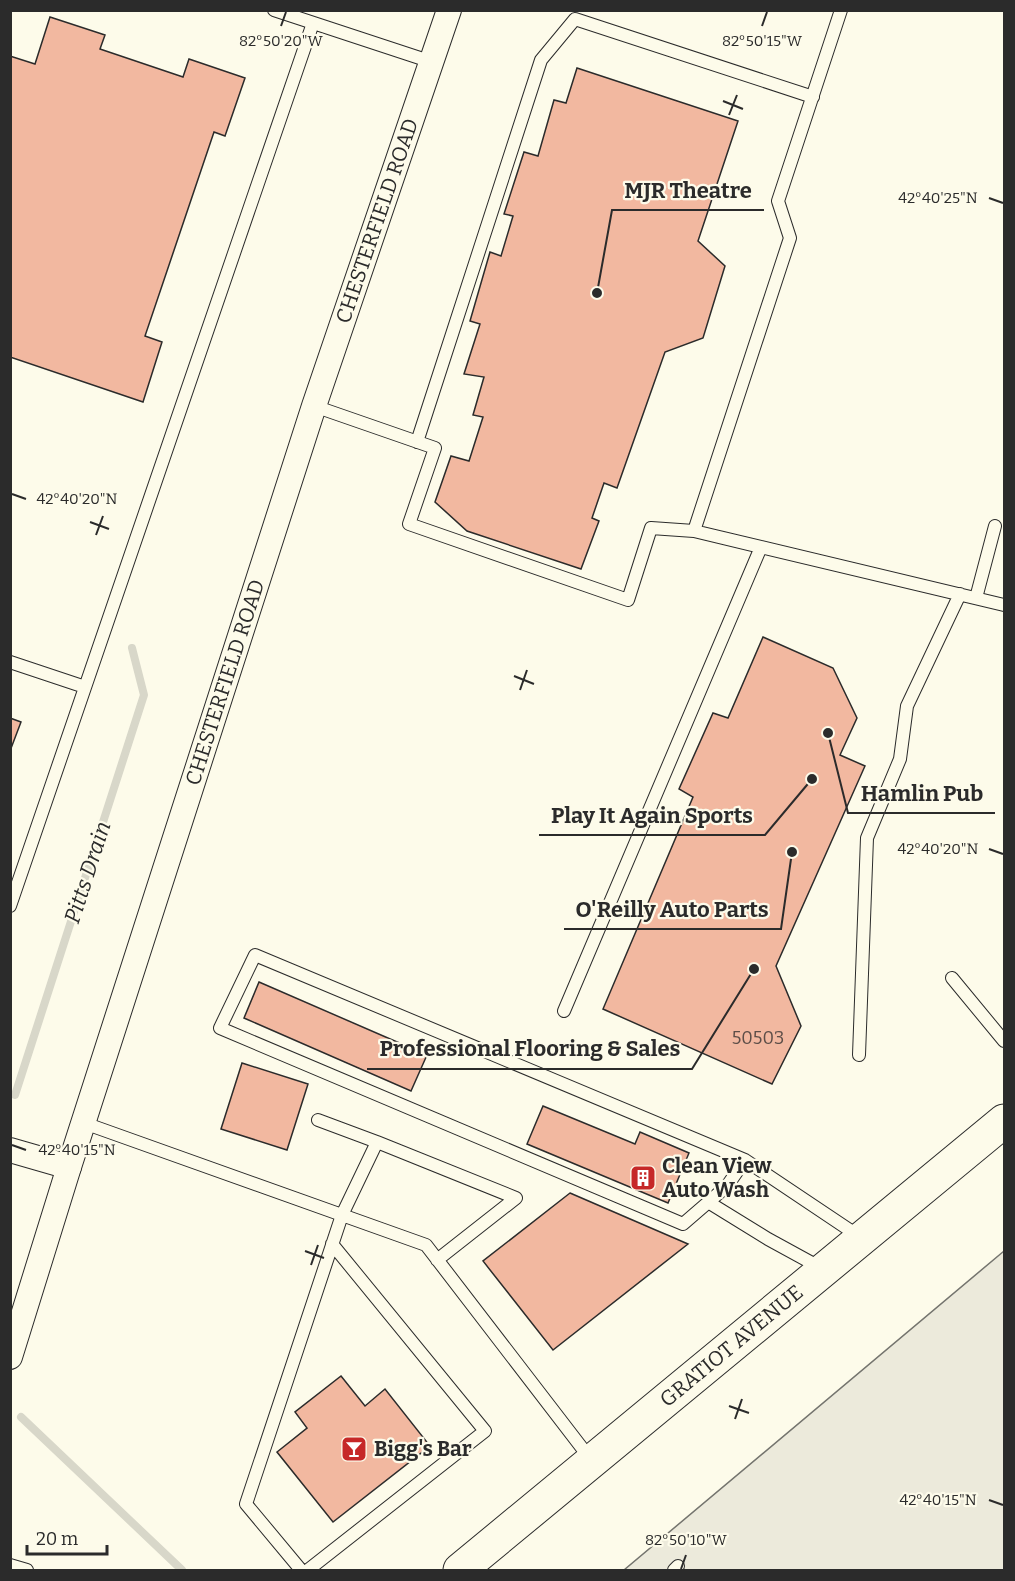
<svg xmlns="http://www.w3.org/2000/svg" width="1015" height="1581" font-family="Bitter,serif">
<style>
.parking{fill:#eceadb;stroke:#74746e;stroke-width:1.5}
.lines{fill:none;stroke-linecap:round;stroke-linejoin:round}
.stream{stroke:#d8d7c9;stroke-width:8}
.building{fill:#f2b8a0;stroke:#2b2b2b;stroke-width:1.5}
.service-casing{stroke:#2b2b2b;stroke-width:14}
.minor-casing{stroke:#2b2b2b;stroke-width:26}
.primary-casing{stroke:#2b2b2b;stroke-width:35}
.service{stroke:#fdfbea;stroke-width:12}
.minor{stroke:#fdfbea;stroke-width:24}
.primary{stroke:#fdfbea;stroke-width:33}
.ticks{fill:none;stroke:#2b2b2b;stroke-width:2}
.labels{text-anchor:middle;stroke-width:4.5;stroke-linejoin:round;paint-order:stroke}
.number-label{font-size:18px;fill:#5d4e48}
.street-label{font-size:21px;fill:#2b2b2b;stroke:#fdfbea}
.poi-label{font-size:21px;font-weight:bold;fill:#2b2b2b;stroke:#fdfbea;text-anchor:start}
.water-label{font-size:22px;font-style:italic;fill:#2b2b2b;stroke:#fdfbea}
.ticks-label{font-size:15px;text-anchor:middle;fill:#2b2b2b;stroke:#fdfbea;stroke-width:4.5;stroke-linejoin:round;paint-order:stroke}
.leader{fill:none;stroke:#2b2b2b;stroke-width:2}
.callout-dot{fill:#2b2b2b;stroke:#fdfbea;stroke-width:2}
.callout-label{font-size:22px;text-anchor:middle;font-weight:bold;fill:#2b2b2b;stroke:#fdfbea;stroke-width:4.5;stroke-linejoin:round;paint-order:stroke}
</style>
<rect width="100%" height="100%" fill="#fdfbea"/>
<path class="parking" d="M1004,1251V1570H624Z"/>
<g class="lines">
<path class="stream" d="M15,1095L144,695L132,648
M21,1417L182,1570"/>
</g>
<path class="building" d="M50,17L105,35L100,49L183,77L189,59L245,78L225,136L214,132L145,336L162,342L143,402L10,357V56L35,64Z
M577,68L738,121L698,241L725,266L703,338L665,352L617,488L604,483L592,518L599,521L581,569L467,531L435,502L451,456L469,461L483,417L473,415L484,377L464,374L480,324L470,321L490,252L501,256L513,216L504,214L524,152L538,156L554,100L566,103Z
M763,637L833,668L857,718L840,755L865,766L776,966L801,1026L772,1084L603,1009L693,797L679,789L713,713L728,718Z
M10,718L21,722L10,751Z
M259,982L427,1055L411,1091L244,1018Z
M242,1063L308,1084L287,1150L221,1129Z
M543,1106L635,1144L640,1132L689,1153L668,1203L527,1144Z
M570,1193L688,1244L553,1350L483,1261Z
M341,1376L365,1406L385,1389L430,1446L333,1522L277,1452L307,1428L295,1412Z"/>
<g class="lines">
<g class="service-casing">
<path id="service" d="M274,10L432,62
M841,10L778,201L790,238L694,531L1004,605
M314,406L435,448L409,524L628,600L651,528L694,531
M417,442L541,60L575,19L813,97
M976,598L995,526
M10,662L85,687
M10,906L313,23
M952,978L1004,1041
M564,1011L761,547
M859,1055L867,838L900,759L907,706L960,594
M318,1120L377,1142
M84,1123L426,1245L592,1461
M745,1160L727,1186L683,1224L220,1028L255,955L745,1160L860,1237
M708,1202L768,1239L821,1268
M10,1565L27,1570
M301,1570L246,1504L342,1215L377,1142L516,1198L437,1260
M308,1570L485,1431L332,1244
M674,1570L678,1566"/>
</g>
<g class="minor-casing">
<g id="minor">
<path d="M10,1150L69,1167"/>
<path id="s1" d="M10,1357L69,1167L314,406L449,10"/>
</g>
</g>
<g class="primary-casing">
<g id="primary">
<path id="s2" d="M460,1570L1004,1121"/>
</g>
</g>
<use href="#service" class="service"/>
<use href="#minor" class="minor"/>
<use href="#primary" class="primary"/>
</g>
<path class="ticks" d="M281,26L286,12M762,26L767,12M723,101L743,109M729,115L737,95M989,198L1003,203M12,494L26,499M90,522L109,529M96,535L103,516M514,676L534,684M520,690L527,670M989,849L1003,854M12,1145L26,1150M305,1251L324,1258M311,1265L318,1245M729,1406L749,1413M735,1419L742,1399M989,1500L1003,1505M681,1569L686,1555"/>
<defs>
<g id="building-square" transform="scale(1.35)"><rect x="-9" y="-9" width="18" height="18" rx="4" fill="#c62828" stroke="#fdfbea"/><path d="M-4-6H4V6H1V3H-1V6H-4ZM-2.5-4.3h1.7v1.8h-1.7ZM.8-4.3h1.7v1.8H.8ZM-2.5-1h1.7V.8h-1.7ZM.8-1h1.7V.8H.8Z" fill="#fff"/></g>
<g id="bar-square" transform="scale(1.35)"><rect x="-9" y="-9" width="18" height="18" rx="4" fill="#c62828" stroke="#fdfbea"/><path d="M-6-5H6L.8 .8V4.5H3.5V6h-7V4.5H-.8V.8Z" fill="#fff"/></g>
</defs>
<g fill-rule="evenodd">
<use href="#building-square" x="643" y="1178"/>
<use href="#bar-square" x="354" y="1449"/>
</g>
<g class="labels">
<g class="number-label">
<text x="758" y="1044">50503</text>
</g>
<g class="street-label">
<text dy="7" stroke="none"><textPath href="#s1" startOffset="1194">CHESTERFIELD ROAD</textPath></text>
<text dy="7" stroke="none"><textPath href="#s1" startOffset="708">CHESTERFIELD ROAD</textPath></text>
<text dy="7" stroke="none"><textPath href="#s2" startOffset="352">GRATIOT AVENUE</textPath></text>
</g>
<g class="poi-label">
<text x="662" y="1173">Clean View<tspan x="662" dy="24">Auto Wash</tspan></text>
<text x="374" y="1456">Bigg's Bar</text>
</g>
<g class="water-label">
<text transform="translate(87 872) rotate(-72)" y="8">Pitts Drain</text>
</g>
</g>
<g class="ticks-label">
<text x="281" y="46">82°50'20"W</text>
<text x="762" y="46">82°50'15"W</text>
<text x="938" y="203">42°40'25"N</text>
<text x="77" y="504">42°40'20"N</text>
<text x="938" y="854">42°40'20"N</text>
<text x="77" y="1155">42°40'15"N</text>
<text x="938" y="1505">42°40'15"N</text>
<text x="686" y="1545">82°50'10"W</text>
</g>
<path class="leader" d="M597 293L612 210H764M828 733L848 813H995M812 779L765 835H539M792 852L781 929H564M754 969L692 1069H367"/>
<g class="callout-dot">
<circle cx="597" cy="293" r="6"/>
<circle cx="828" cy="733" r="6"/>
<circle cx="812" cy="779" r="6"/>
<circle cx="792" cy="852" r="6"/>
<circle cx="754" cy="969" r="6"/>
</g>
<g class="callout-label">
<text x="688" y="198">MJR Theatre</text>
<text x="922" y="801">Hamlin Pub</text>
<text x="652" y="823">Play It Again Sports</text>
<text x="672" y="917">O'Reilly Auto Parts</text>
<text x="530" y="1056">Professional Flooring &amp; Sales</text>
</g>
<rect width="1015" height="1581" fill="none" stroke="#2b2b2b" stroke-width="24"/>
<path d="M27 1545v9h80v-9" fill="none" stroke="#2b2b2b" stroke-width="3"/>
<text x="36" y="1545" font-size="18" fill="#2b2b2b" stroke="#fdfbea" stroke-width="4.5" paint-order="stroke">20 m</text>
</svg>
